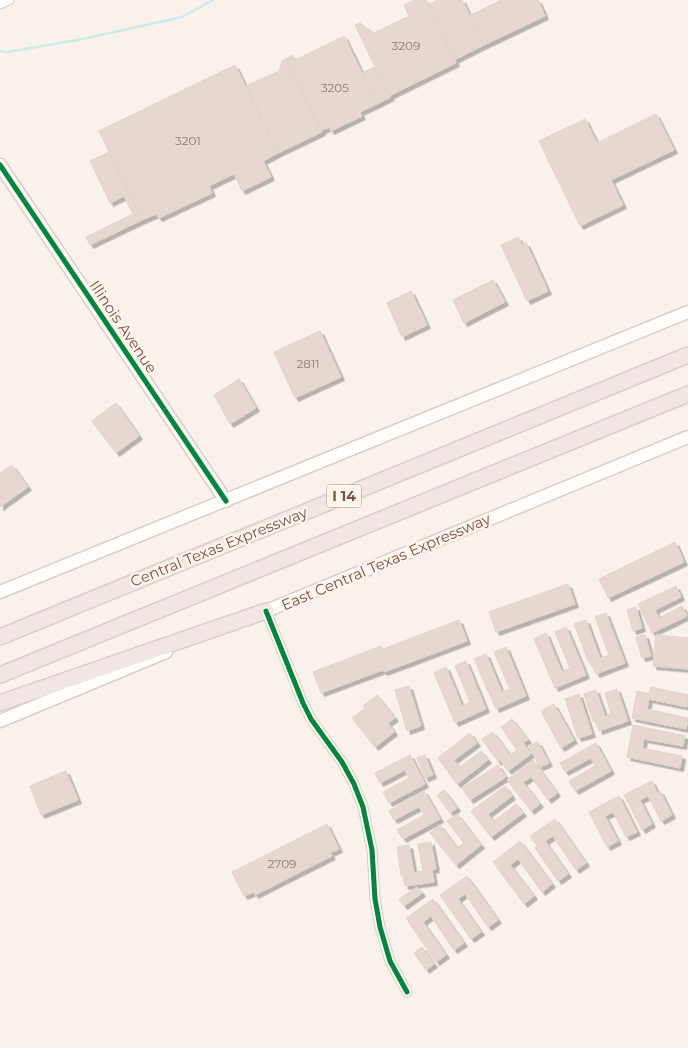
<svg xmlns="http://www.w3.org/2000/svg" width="688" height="1048" font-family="Montserrat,sans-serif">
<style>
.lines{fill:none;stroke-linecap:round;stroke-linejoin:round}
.stream{stroke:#caeceb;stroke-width:2.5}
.building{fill:#e6d7d1;stroke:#e2d3cb;filter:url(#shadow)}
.street-casing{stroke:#d8ccc6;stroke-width:11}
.secondary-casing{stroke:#dacec8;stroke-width:15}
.highway-casing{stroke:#dacec8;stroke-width:18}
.street{stroke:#fefdfc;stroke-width:9}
.secondary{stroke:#fefdfc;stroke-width:12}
.highway{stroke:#f2e6e4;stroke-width:15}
.cycleway-casing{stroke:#fff5ed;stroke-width:8}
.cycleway{stroke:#00873e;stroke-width:5}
.labels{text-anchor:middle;stroke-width:5;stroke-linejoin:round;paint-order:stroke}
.number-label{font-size:12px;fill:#97766b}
.shield{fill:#fff5ed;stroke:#a28378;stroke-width:1}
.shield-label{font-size:14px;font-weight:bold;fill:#7a5246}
.street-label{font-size:15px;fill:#7a5246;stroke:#fff5ed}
</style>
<defs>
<filter id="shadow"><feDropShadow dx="3.5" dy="3.5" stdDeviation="0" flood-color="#0004"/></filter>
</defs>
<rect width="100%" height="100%" fill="#f9f1ea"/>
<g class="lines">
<path class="stream" d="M0,51L7,52L78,40L182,17L213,0"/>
</g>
<path class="building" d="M415,0H426L456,63L389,96L355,25L360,23L374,33L409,16L404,5Z
M438,0H462L484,45L454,60L428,5Z
M501,0H538L545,16L484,45L469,16Z
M344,36L377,104L360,112L362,116L331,131L329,127L320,131L286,59L292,55L295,60Z
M286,59L322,132L278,153L246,86L279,71L282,61Z
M235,65L278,153L263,161L271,177L242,191L234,174L209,186L212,193L159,218L156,214L142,220L99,131Z
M375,67L389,96L391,97L377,104L362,73Z
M656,114L674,150L611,180L623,205L580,226L539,141L585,119L597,143Z
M109,152L142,220L90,245L86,237L133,214L124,196L110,203L90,161Z
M518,237L522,245L526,243L548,291L527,301L501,245Z
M493,280L505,302L464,323L453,300Z
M411,291L427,325L402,337L387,303Z
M320,331L341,377L295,398L274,352Z
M239,379L256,408L230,424L214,395Z
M116,403L139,436L116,453L92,421Z
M12,465L28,487L0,507V473Z
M675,542L684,562L608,598L599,579Z
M568,584L575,604L496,632L489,612Z
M676,586L681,597L655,610L659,618L682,606L687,616L652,633L638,604Z
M636,607L642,628L633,631L627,610Z
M606,613L625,663L596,674L591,662L589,663L574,624L586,620L600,658L609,655L595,617Z
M459,620L467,641L384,672L383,670L321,693L313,672L381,646L383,649Z
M566,627L586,675L555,688L534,639L546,633L562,672L570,668L555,632Z
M645,635L651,656L642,658L636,637Z
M656,635L688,638V669L653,666Z
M506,647L526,696L496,709L474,659L486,654L502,692L510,689L494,652Z
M466,661L486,709L455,723L434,673L446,667L462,706L470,702L455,666Z
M409,686L421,726L407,731L395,690Z
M651,687L688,695L687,707L649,699L647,709L688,718L686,729L632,718L637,691L649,694Z
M617,689L628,721L599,731L596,720L593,721L584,694L596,690L605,716L611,714L605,693Z
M579,694L592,734L578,738L565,699Z
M377,695L395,718L388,723L394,732L375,747L352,718L365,708L363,706Z
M554,704L574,740L561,748L541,711Z
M512,719L528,740L523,742L531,754L508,771L500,760L498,762L482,739L493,732L510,755L517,750L501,727Z
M633,725L685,736L683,746L644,739L642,748L682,756L680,768L627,757Z
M470,733L477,743L454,760L460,767L481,751L488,760L457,784L438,758Z
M538,742L549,763L540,767L529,746Z
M596,743L611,771L575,791L569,781L595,766L591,758L565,772L560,763Z
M410,755L425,784L389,803L383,792L409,778L405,770L380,783L375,773Z
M425,755L433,775L425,778L417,758Z
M533,760L557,793L548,800L531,777L523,782L540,804L531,811L507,780Z
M498,765L506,777L470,800L462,788Z
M66,771L78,800L41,815L30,786Z
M652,781L657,793L660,791L672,815L661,821L648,796L640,800L652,824L642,830L624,795Z
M505,786L512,796L488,814L494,821L516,804L523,813L491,837L471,811Z
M444,790L457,808L450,813L437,795Z
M424,791L440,819L403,839L397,830L424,815L419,807L394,820L389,811Z
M619,796L637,832L626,837L613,812L605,816L618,841L607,847L589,812Z
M457,814L481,845L456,865L430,833L440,825L457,848L464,843L447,821Z
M555,819L586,863L576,870L553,836L545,841L568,874L558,881L535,848L537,846L530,836Z
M327,824L339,849L330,853L332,856L255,895L254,892L244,896L232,872Z
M520,841L552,884L542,892L518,859L510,865L534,896L524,904L493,862Z
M431,842L436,869L432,870L434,882L405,886L403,875H401L397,847L409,845L414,873L423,871L418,844Z
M467,876L498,920L488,927L465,894L458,899L481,932L471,939L440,895Z
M417,887L422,893L404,906L399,899Z
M433,899L464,943L454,950L431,916L423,922L446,955L436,962L406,918Z
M422,947L434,964L426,970L414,953Z"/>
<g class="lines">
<g class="street-casing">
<path id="street" d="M0,4L9,0
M266,611L303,703L311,719L342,762L354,784L363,807L372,850L375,899L380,927L390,961L407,992"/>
</g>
<g class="secondary-casing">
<path id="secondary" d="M0,165L226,501
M0,592L688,312
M259,614L688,437
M0,721L166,652"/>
</g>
<g class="highway-casing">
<path id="highway" d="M0,637L688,355
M0,675L688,394
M0,703L266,611"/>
</g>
<use href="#street" class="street"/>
<use href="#secondary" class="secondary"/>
<use href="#highway" class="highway"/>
<g class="cycleway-casing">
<path id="cycleway" d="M0,165L226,501
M266,611L303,703L311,719L342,762L354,784L363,807L372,850L375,899L380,927L390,961L407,992"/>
</g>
<use href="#cycleway" class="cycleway"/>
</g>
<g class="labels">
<g class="number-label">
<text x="406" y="50">3209</text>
<text x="335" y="92">3205</text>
<text x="188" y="145">3201</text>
<text x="308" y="368">2811</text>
<text x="282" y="868">2709</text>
</g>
<rect class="shield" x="326.5" y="484.5" width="35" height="23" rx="4"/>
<g class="shield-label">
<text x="344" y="501">I 14</text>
</g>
<g class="street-label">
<text transform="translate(123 327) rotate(56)" y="5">Illinois Avenue</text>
<text transform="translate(219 547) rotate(-22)" y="5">Central Texas Expressway</text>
<text transform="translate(386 562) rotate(-23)" y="5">East Central Texas Expressway</text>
</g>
</g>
</svg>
